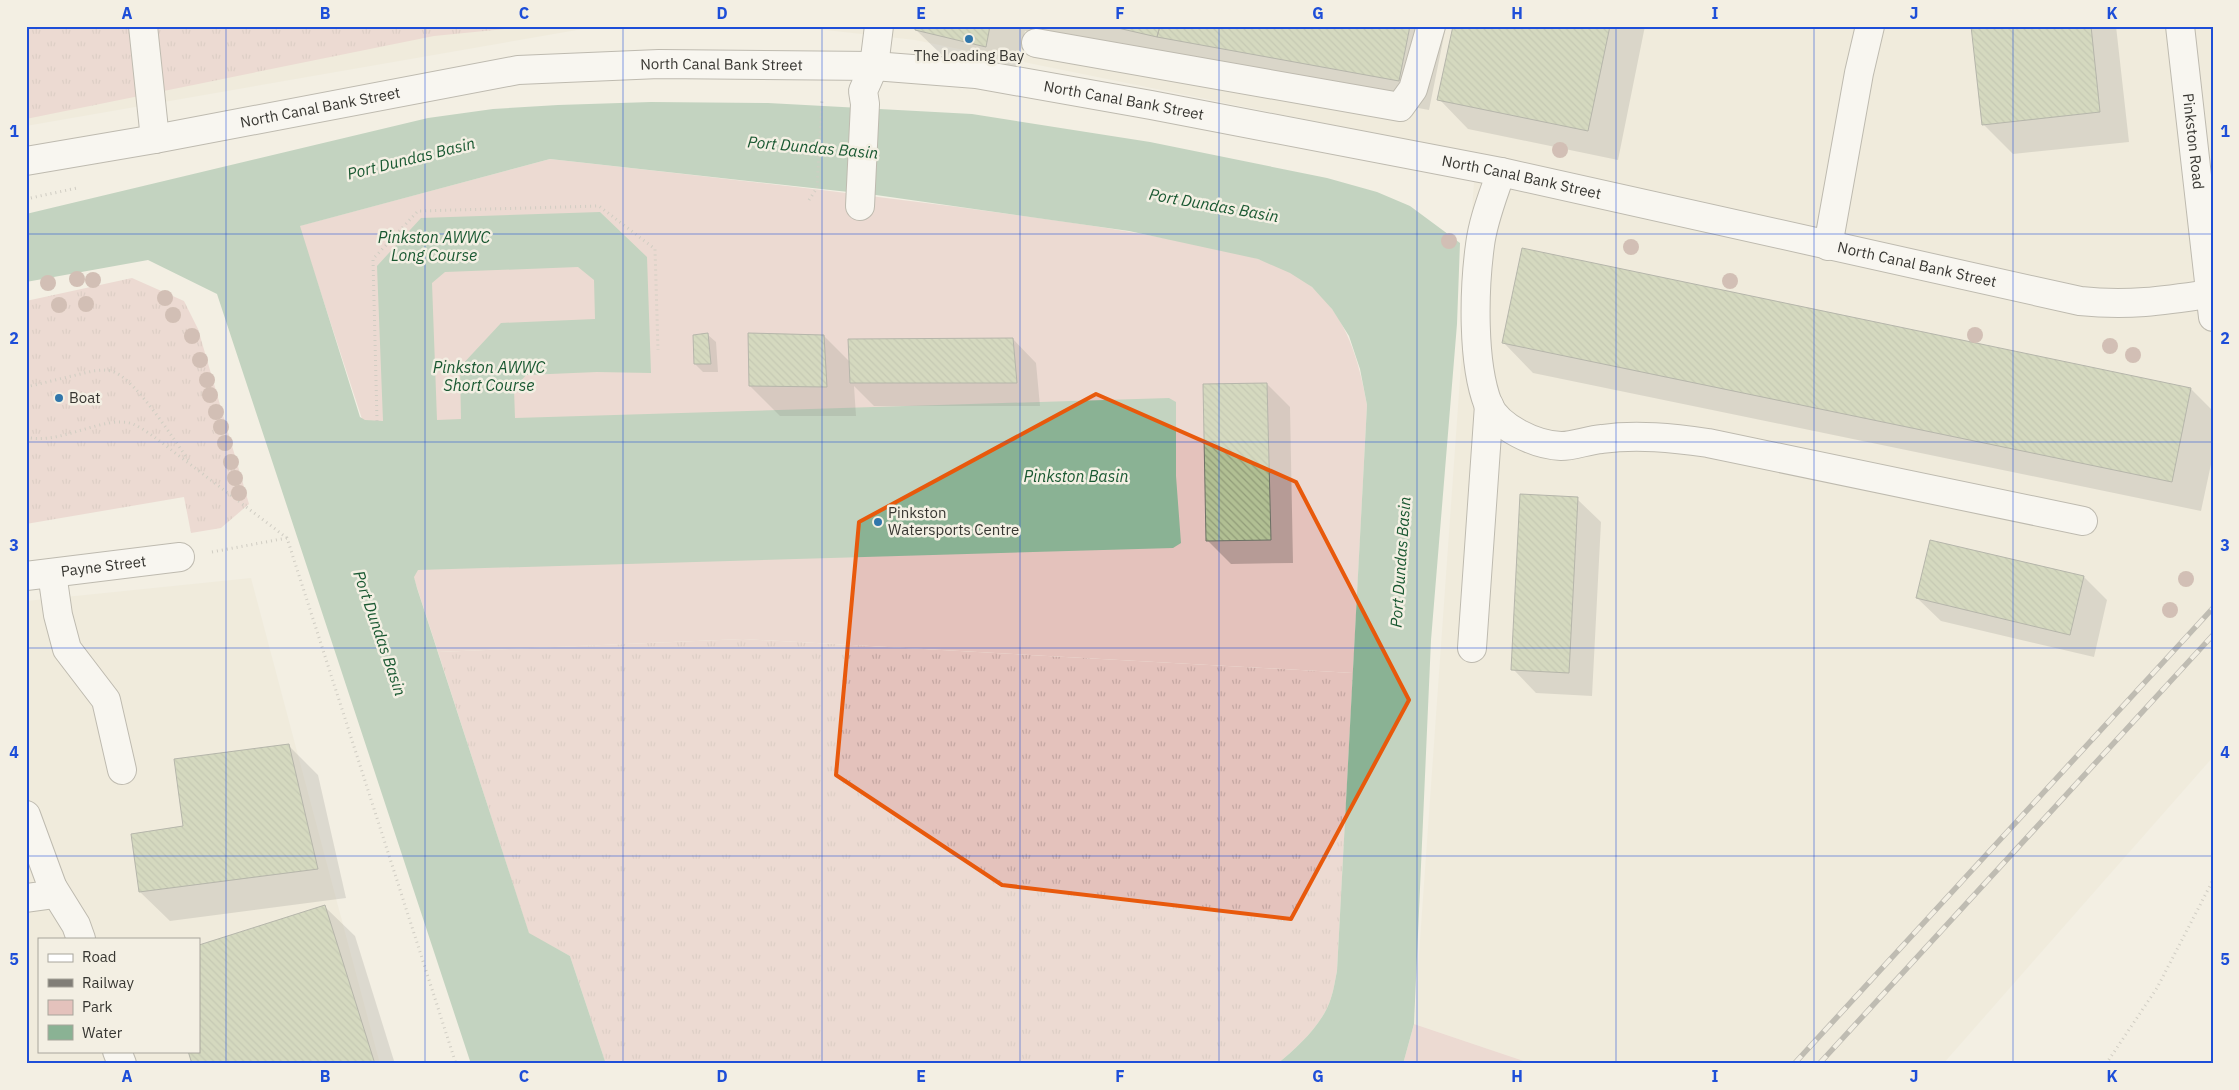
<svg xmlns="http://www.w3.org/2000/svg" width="2239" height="1090" font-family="'IBM Plex Sans',sans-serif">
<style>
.built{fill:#ede7d3;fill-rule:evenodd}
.grass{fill:url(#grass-tufts)}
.park{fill:#e4c2bc}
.water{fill:#8ab294;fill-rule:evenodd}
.shadow{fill:#0003}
.building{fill:url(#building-back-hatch);stroke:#6c7065}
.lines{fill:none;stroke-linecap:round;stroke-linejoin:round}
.minor-casing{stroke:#7f7b70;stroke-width:30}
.path{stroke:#a7a49b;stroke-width:3;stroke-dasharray:1 4;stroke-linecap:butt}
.minor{stroke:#fff;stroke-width:28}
.rail-casing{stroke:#817e77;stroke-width:5.5}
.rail{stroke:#f3efe3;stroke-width:4;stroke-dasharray:11;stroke-linecap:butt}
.tree{fill:#ab867c}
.marked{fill:none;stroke:#e8590c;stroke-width:4;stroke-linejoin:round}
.grid{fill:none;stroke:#1d4ed8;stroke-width:1;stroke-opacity:0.55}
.poi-dot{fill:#3076ab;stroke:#f3efe3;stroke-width:2}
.labels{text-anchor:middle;stroke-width:5;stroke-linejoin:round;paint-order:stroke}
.poi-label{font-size:15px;fill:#383732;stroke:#f3efe3;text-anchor:start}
.street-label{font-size:15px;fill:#383732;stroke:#f3efe3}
.water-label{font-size:16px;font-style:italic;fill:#195831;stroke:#f3efe3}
.neatline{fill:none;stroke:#1d4ed8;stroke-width:2}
.grid-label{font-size:16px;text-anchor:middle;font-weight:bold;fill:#1d4ed8}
</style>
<defs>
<pattern id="grass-tufts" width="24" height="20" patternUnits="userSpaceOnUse" patternTransform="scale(1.25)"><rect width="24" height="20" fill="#e4c2bc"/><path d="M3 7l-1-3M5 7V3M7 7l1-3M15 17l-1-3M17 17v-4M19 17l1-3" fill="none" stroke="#c4a7a2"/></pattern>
<pattern id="building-back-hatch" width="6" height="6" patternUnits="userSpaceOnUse" patternTransform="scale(1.25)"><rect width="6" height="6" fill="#b1bf93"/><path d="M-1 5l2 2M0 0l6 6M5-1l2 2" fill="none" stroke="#919c79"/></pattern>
</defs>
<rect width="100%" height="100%" fill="#f3efe3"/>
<path class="built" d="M26,26H600L26,126Z
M790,26H2213V757L1943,1064H1533L1414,1024L1476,154L915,40Z
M251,578L380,1064H26V601ZM39,939H199V1051H39Z"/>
<path class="grass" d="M26,26H535L434,36L26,119Z
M132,278L184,301L198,329L249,504L221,528L191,533L184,497L26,524V301Z
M743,639L1353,673L1337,971C1335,980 1334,989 1331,998C1323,1024 1298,1047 1277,1064H606L570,956L529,934L438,652Z"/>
<path class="park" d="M550,159C711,177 871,195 1031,217C1084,224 1136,232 1188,243C1230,251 1279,259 1312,287C1347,317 1359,361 1367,405L1353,673L743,639L438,652L299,226Z
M1414,1024L1533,1064H1403Z"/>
<path class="water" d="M651,102L768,103L972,114L1150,142L1327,178L1377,192L1410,206L1460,243L1457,324L1431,640L1414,1024L1403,1064H1277C1298,1047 1323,1024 1331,998C1334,989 1335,980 1337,971L1367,405L1360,369L1349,336L1332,309L1312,287L1290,273L1258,259L1129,231L876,195L550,159L300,226L360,417L365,420L383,421L377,266L421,218L600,212L647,257L651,373L597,372L526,375L514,389L515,418L1169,398L1176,402V476L1181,543L1173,548L418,570L414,577L417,588L529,933L570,956L606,1064H471L217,294L148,260L26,282V214L428,118L493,109L558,105ZM578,267L594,280L595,319L501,323L460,367L461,419L437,420L432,283L445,272Z"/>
<path class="shadow" d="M917,26H1446L1429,110L1188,66L1025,31L1015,76L946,59L916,30Z
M1454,26H1645L1618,160L1468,129L1439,99Z
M1972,26H2116L2129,142L2013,154L1983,124Z
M708,335L716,342L718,372H703L695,364Z
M824,336L850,362L1013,339L1036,363L1040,406H874L854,386L856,416H780L750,386Z
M1504,343L2191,389L2213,411V455L2201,511L1533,373Z
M1267,384L1290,407L1293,563L1231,564L1208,541Z
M1577,499L1601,522L1592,696L1536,693L1513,669Z
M1931,541L2084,577L2107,600L2094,657L1941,621L1917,598Z
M288,745L318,775L346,898L170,921L140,892Z
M325,907L355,936L395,1064H194L199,1051V946Z"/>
<path class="building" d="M915,26H990L986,47L915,30Z
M1109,26H1160L1157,37Z
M1160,26H1410L1399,81L1157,37Z
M1453,26H1610L1588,131L1437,100Z
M1971,26H2091L2100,112L1982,125Z
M1522,248L2191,388L2172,482L1502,343Z
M708,333L711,364H694L693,335Z
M748,333L824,335L827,387L749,386Z
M1013,338L1017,383H850L848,339Z
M1267,383L1271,540L1206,541L1203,384Z
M1520,494L1578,497L1569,673L1511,670Z
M1930,540L2084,576L2070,635L1916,598Z
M289,744L318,869L139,892L131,834L183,826L174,759Z
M325,905L375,1064H192L188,1051H199V945Z"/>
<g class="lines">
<g class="minor-casing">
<g id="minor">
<path d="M143,26L155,139"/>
<path id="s1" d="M2180,26L2213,317"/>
<path d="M1036,43L1400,107L1413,89L1431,26"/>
<path id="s2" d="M26,161L155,139L518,70L659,64L874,66L976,74L1151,105L1501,172L2080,301C2128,306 2162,301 2209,294"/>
<path d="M1501,172C1493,196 1483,220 1480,245C1474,289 1472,362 1488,404C1498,428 1536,445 1561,446C1574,446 1588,440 1602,439C1637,434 1673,438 1708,443L2083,521"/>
<path d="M860,206L865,104L863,91L874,66L879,26"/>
<path d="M1828,246L1859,73L1870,26"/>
<path d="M52,573L58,615L67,649L106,700L122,770"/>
<path id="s3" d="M26,576L180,557"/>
<path d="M1472,648L1489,405"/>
<path d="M26,815L55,894L26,898"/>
<path d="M53,888L76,925L81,939"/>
<path d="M117,1051L122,1064"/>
</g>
</g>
<path class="path" d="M26,199L77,188
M809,200L817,188L822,98
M26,387L93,371C101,370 109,369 116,373C138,383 174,440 190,462
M377,421L373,259L418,211L599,206L655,249L658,350
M26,437C60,446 104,414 133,424C140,427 147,432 153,436L287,538L456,1064
M212,552L287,538
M2106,1064L2157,988L2213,880"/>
<use href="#minor" class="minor"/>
<g class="rail-casing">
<path id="rail" d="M1794,1064L2213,608
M1819,1064L2213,635"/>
</g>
<use href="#rail" class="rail"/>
</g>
<g class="tree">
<circle cx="1560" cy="150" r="8"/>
<circle cx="1449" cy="241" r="8"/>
<circle cx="1631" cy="247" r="8"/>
<circle cx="77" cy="279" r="8"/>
<circle cx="93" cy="280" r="8"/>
<circle cx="1730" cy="281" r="8"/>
<circle cx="48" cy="283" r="8"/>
<circle cx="165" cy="298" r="8"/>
<circle cx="86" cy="304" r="8"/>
<circle cx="59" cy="305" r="8"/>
<circle cx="173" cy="315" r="8"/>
<circle cx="1975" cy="335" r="8"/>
<circle cx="192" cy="336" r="8"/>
<circle cx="2110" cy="346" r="8"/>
<circle cx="2133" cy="355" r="8"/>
<circle cx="200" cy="360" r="8"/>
<circle cx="207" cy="380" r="8"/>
<circle cx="210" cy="395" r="8"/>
<circle cx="216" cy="412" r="8"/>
<circle cx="221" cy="427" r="8"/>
<circle cx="225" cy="443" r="8"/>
<circle cx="231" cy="462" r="8"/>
<circle cx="235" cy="478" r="8"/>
<circle cx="239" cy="493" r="8"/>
<circle cx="2186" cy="579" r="8"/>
<circle cx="2170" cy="610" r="8"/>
</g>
<path d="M0 0H2239V1090H0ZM1096,394L1296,482L1409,700L1291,919L1002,885L836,775L859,522Z" fill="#f3efe3" fill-opacity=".55" fill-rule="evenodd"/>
<path class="marked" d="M1096,394L1296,482L1409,700L1291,919L1002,885L836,775L859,522Z"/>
<path class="grid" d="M226,26V1064M425,26V1064M623,26V1064M822,26V1064M1020,26V1064M1219,26V1064M1417,26V1064M1616,26V1064M1814,26V1064M2013,26V1064M26,234H2213M26,442H2213M26,648H2213M26,856H2213"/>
<g class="poi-dot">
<circle cx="969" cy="39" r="5"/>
<circle cx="59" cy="398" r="5"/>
<circle cx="878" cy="522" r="5"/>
</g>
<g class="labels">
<g class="poi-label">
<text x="969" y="61" text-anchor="middle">The Loading Bay</text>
<text x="69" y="403">Boat</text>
<text x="888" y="518">Pinkston<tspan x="888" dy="17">Watersports Centre</tspan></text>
</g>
<g class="street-label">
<text dy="5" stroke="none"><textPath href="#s2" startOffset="704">North Canal Bank Street</textPath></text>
<text dy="5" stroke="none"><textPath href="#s2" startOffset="1109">North Canal Bank Street</textPath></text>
<text dy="5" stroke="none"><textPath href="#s2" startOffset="299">North Canal Bank Street</textPath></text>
<text dy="5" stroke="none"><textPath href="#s1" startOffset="116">Pinkston Road</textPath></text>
<text dy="5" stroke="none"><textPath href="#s2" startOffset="1514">North Canal Bank Street</textPath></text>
<text dy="5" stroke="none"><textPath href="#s2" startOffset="1919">North Canal Bank Street</textPath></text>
<text dy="5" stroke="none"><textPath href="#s3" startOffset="78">Payne Street</textPath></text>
</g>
<g class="water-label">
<text transform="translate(813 147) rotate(5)" y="6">Port Dundas Basin</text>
<text transform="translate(411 158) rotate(-14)" y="6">Port Dundas Basin</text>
<text transform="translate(1214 205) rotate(10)" y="6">Port Dundas Basin</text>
<text x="434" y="243">Pinkston AWWC<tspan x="434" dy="18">Long Course</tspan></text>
<text x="489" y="373">Pinkston AWWC<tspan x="489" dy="18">Short Course</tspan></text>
<text x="1076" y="482">Pinkston Basin</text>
<text transform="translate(1400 562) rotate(-86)" y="6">Port Dundas Basin</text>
<text transform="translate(380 633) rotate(71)" y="6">Port Dundas Basin</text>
</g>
</g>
<rect width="2239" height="1090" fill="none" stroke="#f3efe3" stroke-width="55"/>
<rect x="38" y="938" width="162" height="115" fill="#f3efe3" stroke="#a8a59c"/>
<rect x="48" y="954" width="25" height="8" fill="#ffffff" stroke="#a8a59c"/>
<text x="82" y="962" font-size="15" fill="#383732">Road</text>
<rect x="48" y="979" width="25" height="8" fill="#817e77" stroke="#a8a59c"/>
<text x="82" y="988" font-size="15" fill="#383732">Railway</text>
<rect x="48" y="1000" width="25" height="15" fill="#e4c2bc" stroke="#a8a59c"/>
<text x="82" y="1012" font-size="15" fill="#383732">Park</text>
<rect x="48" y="1025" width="25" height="15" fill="#8ab294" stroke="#a8a59c"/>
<text x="82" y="1038" font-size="15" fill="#383732">Water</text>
<rect x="28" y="28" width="2184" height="1034" class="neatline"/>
<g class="grid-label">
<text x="127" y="19">A</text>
<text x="325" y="19">B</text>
<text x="524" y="19">C</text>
<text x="722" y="19">D</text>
<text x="921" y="19">E</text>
<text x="1120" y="19">F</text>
<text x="1318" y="19">G</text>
<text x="1517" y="19">H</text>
<text x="1715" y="19">I</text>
<text x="1914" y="19">J</text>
<text x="2112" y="19">K</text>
<text x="14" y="137">1</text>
<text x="2225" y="137">1</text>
<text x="14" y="344">2</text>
<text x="2225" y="344">2</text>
<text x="14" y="551">3</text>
<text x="2225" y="551">3</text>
<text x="14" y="758">4</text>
<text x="2225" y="758">4</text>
<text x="14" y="965">5</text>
<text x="2225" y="965">5</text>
<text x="127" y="1082">A</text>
<text x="325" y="1082">B</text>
<text x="524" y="1082">C</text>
<text x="722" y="1082">D</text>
<text x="921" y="1082">E</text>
<text x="1120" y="1082">F</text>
<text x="1318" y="1082">G</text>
<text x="1517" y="1082">H</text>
<text x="1715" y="1082">I</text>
<text x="1914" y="1082">J</text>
<text x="2112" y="1082">K</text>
</g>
</svg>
